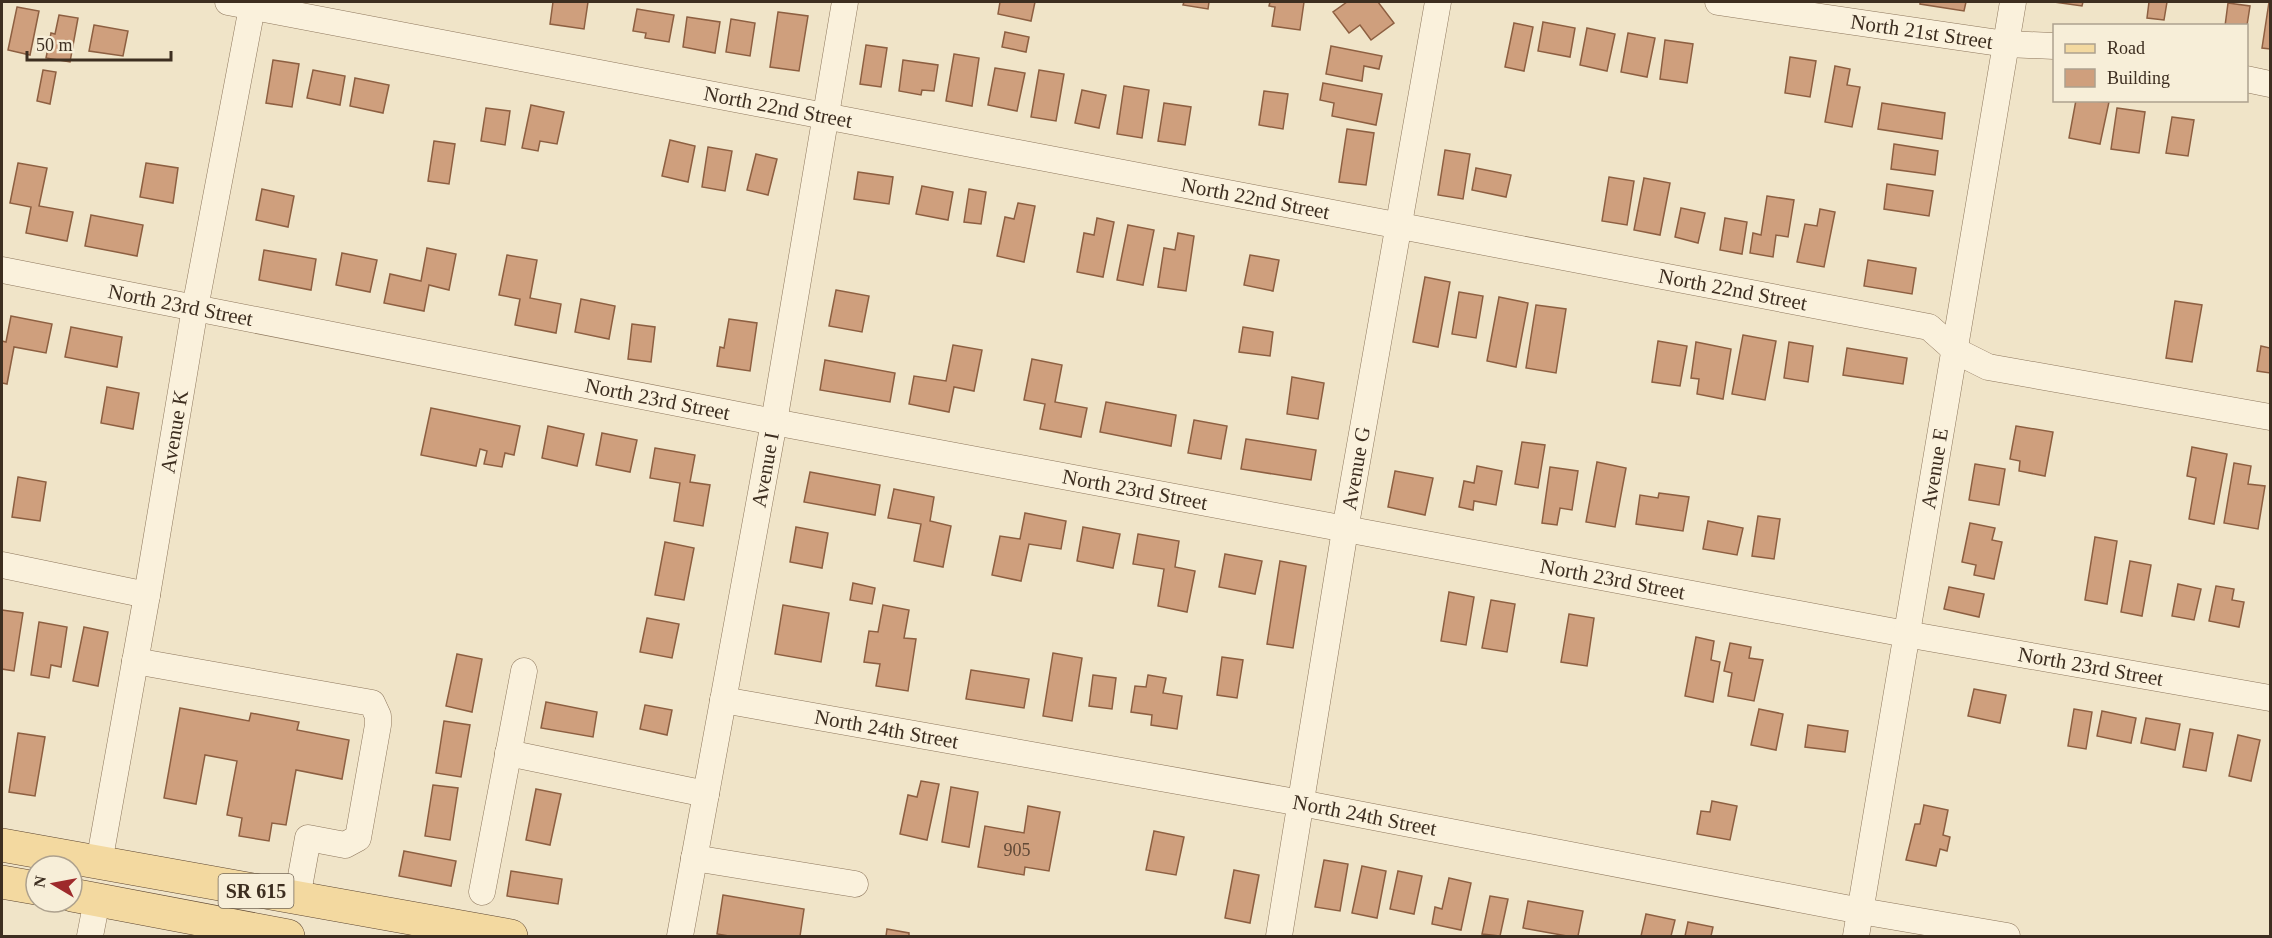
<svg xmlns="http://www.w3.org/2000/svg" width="2272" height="938" font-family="'Times New Roman',serif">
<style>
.building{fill:#cf9f7d;stroke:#8d5f41;stroke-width:1.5}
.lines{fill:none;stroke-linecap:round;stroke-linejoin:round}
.minor-casing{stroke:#8d765c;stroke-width:27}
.major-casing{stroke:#5b4430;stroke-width:34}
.minor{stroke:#faf1dc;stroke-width:26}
.major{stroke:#f3d9a0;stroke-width:33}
.labels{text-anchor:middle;stroke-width:4.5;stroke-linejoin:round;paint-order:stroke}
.number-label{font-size:18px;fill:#624a37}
.shield{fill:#f7eed8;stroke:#756857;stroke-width:1.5}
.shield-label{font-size:20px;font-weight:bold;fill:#3d2e20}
.street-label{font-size:21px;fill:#3d2e20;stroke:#f7eed8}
</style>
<rect width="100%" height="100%" fill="#f0e4c8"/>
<path class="building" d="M553,2H588L584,29L550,24Z
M1000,2H1035L1031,21L998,14Z
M1184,2H1209L1208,9L1183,5Z
M1270,2H1304L1300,30L1272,26L1275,7L1269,6Z
M1347,2H1378L1394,23L1371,40L1360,25L1349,33L1333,12Z
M1920,2H1966L1964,11L1920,4Z
M2054,2H2083L2082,6Z
M2149,2H2167L2164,20L2147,18Z
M2269,2L2270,3V49L2262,48Z
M2228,3L2250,6L2246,32V26H2225Z
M17,7L39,11L30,55L8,50Z
M637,9L674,15L669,42L645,38L646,33L633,31Z
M778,12L808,16L799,71L770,67Z
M59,15L78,18L70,62L46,58L51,33L55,34Z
M687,17L720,22L715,53L683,47Z
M731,19L755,23L750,56L726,52Z
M1543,22L1575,28L1570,57L1538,51Z
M1514,23L1533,27L1524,71L1505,67Z
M94,25L128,31L123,56L89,51Z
M1587,28L1615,34L1607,71L1580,65Z
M1005,32L1029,37L1026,52L1002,47Z
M1628,33L1655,38L1647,77L1621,72Z
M1665,40L1693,44L1687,83L1660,79Z
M866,45L887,48L881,87L860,84Z
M1331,46L1382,56L1379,69L1364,66L1362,81L1326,74Z
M954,54L979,58L972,106L946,101Z
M1790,57L1816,61L1810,97L1785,93Z
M273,60L299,64L292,107L266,103Z
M903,60L938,65L934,91L922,90L921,95L899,91Z
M1835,66L1850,69L1847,85L1860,87L1852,127L1825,122Z
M995,68L1025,73L1017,111L988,105Z
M43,70L56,72L50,104L37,101Z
M313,70L345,76L340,105L307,98Z
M1039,70L1064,74L1056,121L1031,117Z
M355,78L389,85L383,113L350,106Z
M1323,83L1382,94L1376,125L1332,116L1334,103L1320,100Z
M1124,86L1149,90L1142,138L1117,134Z
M1082,90L1106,95L1099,128L1075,123Z
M1264,91L1288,94L1283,129L1259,125Z
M2076,100L2109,102L2100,144L2069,138Z
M1164,103L1191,107L1185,145L1158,141Z
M1882,103L1945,113L1942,139L1878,129Z
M531,105L564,112L557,144L540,141L538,151L522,148Z
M486,108L510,111L505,145L481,141Z
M2117,108L2145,112L2139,153L2111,149Z
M2172,117L2194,120L2188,156L2166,153Z
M1347,129L1374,133L1366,185L1339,182Z
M670,140L695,146L688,182L662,176Z
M434,141L455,144L449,184L428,181Z
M1894,144L1938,151L1935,175L1891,169Z
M708,147L732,151L725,191L702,187Z
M1445,150L1470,154L1463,199L1438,195Z
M756,154L777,159L768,195L747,190Z
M18,163L47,168L39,206L73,212L67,241L26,233L31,207L10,203Z
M146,163L178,168L173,203L140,197Z
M1476,168L1511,175L1506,197L1472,190Z
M858,172L893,177L889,204L854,199Z
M1609,177L1634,181L1627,225L1602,221Z
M1644,178L1670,183L1660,235L1634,230Z
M1887,184L1933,191L1929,216L1884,209Z
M922,186L953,192L948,220L916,214Z
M262,189L294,196L288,227L256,220Z
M969,189L986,192L981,224L964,222Z
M1767,196L1794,200L1788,237L1776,235L1773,257L1750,253L1753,233L1761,235Z
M1018,203L1035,206L1024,262L997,256L1005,217L1014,219Z
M1681,208L1705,213L1698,243L1675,237Z
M1820,209L1835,212L1824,267L1797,262L1805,224L1817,226Z
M91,215L143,225L137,256L85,246Z
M1097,218L1114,222L1103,277L1077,272L1084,233L1094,235Z
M1725,218L1747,222L1742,254L1720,250Z
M1128,225L1154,230L1143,285L1117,280Z
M1178,233L1194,236L1186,291L1158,287L1164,248L1175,250Z
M427,248L456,254L449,290L429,285L424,311L384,303L390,274L421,281Z
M264,250L316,259L311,290L259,280Z
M342,253L377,260L370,292L336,285Z
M507,255L537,260L530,298L561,304L556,333L515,325L520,299L499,295Z
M1250,255L1279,260L1273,291L1244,285Z
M1868,260L1916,268L1912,294L1864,286Z
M1425,277L1450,282L1438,347L1413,342Z
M836,290L869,296L862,332L829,326Z
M1459,292L1483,296L1476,338L1452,334Z
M1499,297L1528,303L1516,367L1487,361Z
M581,299L615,306L609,339L575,332Z
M2175,301L2202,305L2192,362L2166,358Z
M1536,305L1566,309L1556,373L1526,368Z
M11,316L52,324L46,353L14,347L7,384L2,383V341L6,342Z
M729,319L757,323L750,371L717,366L720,347L724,348Z
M632,324L655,327L651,362L628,359Z
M71,327L122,337L117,367L65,357Z
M1243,327L1273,332L1270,356L1239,352Z
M1743,335L1776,341L1765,400L1732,394Z
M1658,341L1687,346L1680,386L1652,382Z
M1696,342L1731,349L1723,399L1697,394L1699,379L1691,378Z
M1789,342L1813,346L1808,382L1784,378Z
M953,345L982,350L974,391L954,387L949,412L909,404L914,376L946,381Z
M2261,346L2270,348V373L2257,371Z
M1847,348L1907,358L1903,384L1843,375Z
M1032,359L1062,365L1055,402L1087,408L1081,437L1040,429L1045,404L1024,400Z
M825,360L895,373L890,402L820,390Z
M1292,377L1324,383L1318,419L1287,414Z
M107,387L139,393L133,429L101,423Z
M1106,402L1176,415L1171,446L1100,432Z
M431,408L520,426L514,455L505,453L502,467L484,464L487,451L480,449L476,466L421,455Z
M1194,420L1227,426L1221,459L1188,453Z
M548,426L584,434L577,466L542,458Z
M2016,426L2053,432L2045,476L2019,471L2020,461L2010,459Z
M602,433L637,440L630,472L596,465Z
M1246,439L1316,450L1311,480L1241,469Z
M1522,442L1545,445L1538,488L1515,484Z
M2192,447L2227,454L2214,524L2189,519L2196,478L2187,476Z
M655,448L695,455L690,482L710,485L703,526L674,521L680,483L650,478Z
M1597,462L1626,468L1615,527L1586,522Z
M2234,463L2251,466L2248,484L2265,486L2258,529L2224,523Z
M1975,464L2005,469L1999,505L1969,500Z
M1477,466L1502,471L1496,505L1474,501L1473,510L1459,507L1464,481L1474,483Z
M1550,467L1578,471L1572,510L1560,508L1557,525L1542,523Z
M1395,471L1433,478L1425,515L1388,507Z
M810,472L880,485L875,515L804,502Z
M18,477L46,482L40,521L12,517Z
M894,489L934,497L930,521L951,526L943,567L914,561L921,524L888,518Z
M1659,493L1689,497L1683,531L1636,524L1640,495L1658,498Z
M1025,513L1066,521L1061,549L1029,544L1021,581L992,575L1000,536L1020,539Z
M1758,516L1780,519L1774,559L1752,556Z
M1708,521L1743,528L1737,555L1703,549Z
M1970,523L1995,528L1992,540L2002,542L1994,579L1974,575L1976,565L1962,562Z
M796,527L828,533L822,568L790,562Z
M1083,527L1120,534L1113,568L1077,561Z
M1138,534L1179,541L1175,567L1195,571L1187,612L1158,606L1164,569L1133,564Z
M2095,537L2117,541L2107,604L2085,600Z
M665,542L694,548L684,600L655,595Z
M1225,554L1262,561L1255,594L1219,587Z
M1280,561L1306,566L1293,648L1267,644Z
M2130,561L2151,565L2142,616L2121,612Z
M853,583L875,588L872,604L850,600Z
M2178,584L2201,589L2194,620L2172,616Z
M2216,586L2234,589L2232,600L2244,602L2239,627L2209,621Z
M1949,587L1984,594L1979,617L1944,609Z
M1449,592L1474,597L1466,645L1441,641Z
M1491,600L1515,604L1507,652L1482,648Z
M783,605L829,613L821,662L775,654Z
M883,605L909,610L904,638L916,639L908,691L876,686L880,664L864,662L869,631L878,632Z
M2,610L23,613L14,671L2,669Z
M1569,614L1594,618L1587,666L1561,662Z
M647,618L679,624L672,658L640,652Z
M39,622L67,627L61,667L51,665L49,678L31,675Z
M84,627L108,632L98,686L73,681Z
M1696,637L1714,641L1711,660L1720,662L1713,702L1685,696Z
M1730,643L1751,647L1749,658L1763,660L1754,701L1728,696L1732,673L1724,671Z
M1053,653L1082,658L1072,721L1043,716Z
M457,654L482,659L472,712L446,706Z
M1222,657L1243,660L1237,698L1217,695Z
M971,670L1029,679L1024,708L966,699Z
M1093,675L1116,678L1112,709L1089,706Z
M1148,675L1166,678L1163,693L1182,696L1177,729L1151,725L1152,715L1131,712L1135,686L1146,687Z
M1974,689L2006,695L2000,723L1968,716Z
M546,702L597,712L593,737L541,728Z
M645,705L672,710L667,735L640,729Z
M180,708L249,721L251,713L299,722L297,730L349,740L342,779L296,770L286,825L272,823L269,841L239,836L242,818L227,815L237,761L205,755L196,804L164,798Z
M1759,709L1783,714L1776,750L1751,745Z
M2074,709L2092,712L2086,749L2068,746Z
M2102,711L2136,718L2131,743L2097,736Z
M2146,718L2180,724L2175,750L2141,743Z
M444,721L470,725L461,777L436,773Z
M1808,725L1848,731L1845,752L1805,747Z
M2190,729L2213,733L2206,771L2183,767Z
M18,733L45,737L35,796L9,792Z
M2238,735L2260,740L2251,781L2229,776Z
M921,781L939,784L927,840L900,834L908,795L917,797Z
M433,785L458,788L450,840L425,836Z
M951,787L978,792L969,847L942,842Z
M536,789L561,794L550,845L526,840Z
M1712,801L1737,806L1730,840L1697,834L1701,811L1710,812Z
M1924,805L1948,810L1943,835L1950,837L1947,851L1940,849L1936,866L1906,860L1915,824H1920Z
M1028,806L1060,812L1049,871L1025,867L1024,875L978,867L985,826L1024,833Z
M1154,831L1184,837L1176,875L1146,870Z
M404,851L456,861L451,886L399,876Z
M1324,860L1348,864L1340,911L1315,907Z
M1362,866L1386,871L1377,918L1352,913Z
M1234,870L1259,875L1250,923L1225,918Z
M511,871L562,879L558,904L507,896Z
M1398,871L1422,876L1414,914L1390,909Z
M1449,878L1471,883L1461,930L1432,924L1435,907L1442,909Z
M723,895L804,909L800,936H729L717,934Z
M1490,896L1508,899L1500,936L1482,934Z
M1528,901L1583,911L1578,936H1567L1523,928Z
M1646,914L1675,920L1671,936H1641Z
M1688,922L1713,927L1711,936H1685Z
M887,929L909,933V936H886Z"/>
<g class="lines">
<g class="minor-casing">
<g id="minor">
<path id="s1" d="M228,2L1929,327L1956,351L1988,367L2270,417"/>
<path id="s2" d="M1718,2L2006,44L2054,46"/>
<path d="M2246,79L2270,84"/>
<path id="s3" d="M2,270L774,422L1906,634L2270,698"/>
<path d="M2,565L147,595"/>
<path d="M135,661L372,703L378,716V725L358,838L345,845L308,838L297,898"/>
<path id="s4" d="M723,700L1301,803L1861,911L2007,936"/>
<path d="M508,753L706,794"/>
<path d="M694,858L855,884"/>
<path id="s5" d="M99,863L147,595L195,308L253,2"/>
<path d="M482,892L524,671"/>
<path d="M90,936L97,900"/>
<path id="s6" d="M680,936L774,422L845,2"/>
<path id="s7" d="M1279,936L1345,530L1438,2"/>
<path id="s8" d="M1856,936L2013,2"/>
</g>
</g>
<g class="major-casing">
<path id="major" d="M2,845L511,936
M2,882L36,888
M72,895L288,936"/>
</g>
<use href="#minor" class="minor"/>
<use href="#major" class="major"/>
</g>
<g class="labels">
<g class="number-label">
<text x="1017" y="856">905</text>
</g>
<rect class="shield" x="218.5" y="874" width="75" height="34" rx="4.5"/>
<g class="shield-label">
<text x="256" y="898">SR 615</text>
</g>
<g class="street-label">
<text dy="7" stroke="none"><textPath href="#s2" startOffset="206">North 21st Street</textPath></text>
<text dy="7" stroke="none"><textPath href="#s1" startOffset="560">North 22nd Street</textPath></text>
<text dy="7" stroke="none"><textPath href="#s1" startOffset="1046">North 22nd Street</textPath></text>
<text dy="7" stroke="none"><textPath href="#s1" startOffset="1532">North 22nd Street</textPath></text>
<text dy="7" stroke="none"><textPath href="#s3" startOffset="182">North 23rd Street</textPath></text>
<text dy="7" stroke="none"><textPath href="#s3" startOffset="668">North 23rd Street</textPath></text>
<text dy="7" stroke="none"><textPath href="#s5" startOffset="438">Avenue K</textPath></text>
<text dy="7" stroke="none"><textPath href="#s7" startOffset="474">Avenue G</textPath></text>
<text dy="7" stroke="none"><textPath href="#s8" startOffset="474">Avenue E</textPath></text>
<text dy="7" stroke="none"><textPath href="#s6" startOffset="474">Avenue I</textPath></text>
<text dy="7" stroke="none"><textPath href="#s3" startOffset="1154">North 23rd Street</textPath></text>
<text dy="7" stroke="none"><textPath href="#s3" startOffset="1640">North 23rd Street</textPath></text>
<text dy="7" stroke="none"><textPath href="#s3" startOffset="2126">North 23rd Street</textPath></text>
<text dy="7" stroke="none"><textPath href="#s4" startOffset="166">North 24th Street</textPath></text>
<text dy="7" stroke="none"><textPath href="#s4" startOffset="652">North 24th Street</textPath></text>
</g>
</g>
<rect width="2272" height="938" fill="none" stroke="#3d2e20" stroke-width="6"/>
<rect x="2053" y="24" width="195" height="78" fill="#f7eed8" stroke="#ada18e" stroke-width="1.5"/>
<rect x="2065" y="44" width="30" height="9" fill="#f3d9a0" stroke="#ada18e" stroke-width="1.5"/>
<text x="2107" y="54" font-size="18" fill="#3d2e20">Road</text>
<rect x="2065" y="69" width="30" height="18" fill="#cf9f7d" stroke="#ada18e" stroke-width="1.5"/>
<text x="2107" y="84" font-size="18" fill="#3d2e20">Building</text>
<g transform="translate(54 884) rotate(280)"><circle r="28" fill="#f7eed8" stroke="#ada18e" stroke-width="1.5"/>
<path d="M0-4.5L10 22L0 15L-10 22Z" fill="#9e2a2b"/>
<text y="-9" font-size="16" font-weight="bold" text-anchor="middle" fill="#3d2e20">N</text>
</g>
<path d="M27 51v9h144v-9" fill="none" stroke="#3d2e20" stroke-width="3"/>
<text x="36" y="51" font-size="18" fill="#3d2e20" stroke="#f7eed8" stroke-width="4.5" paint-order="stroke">50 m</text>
</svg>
